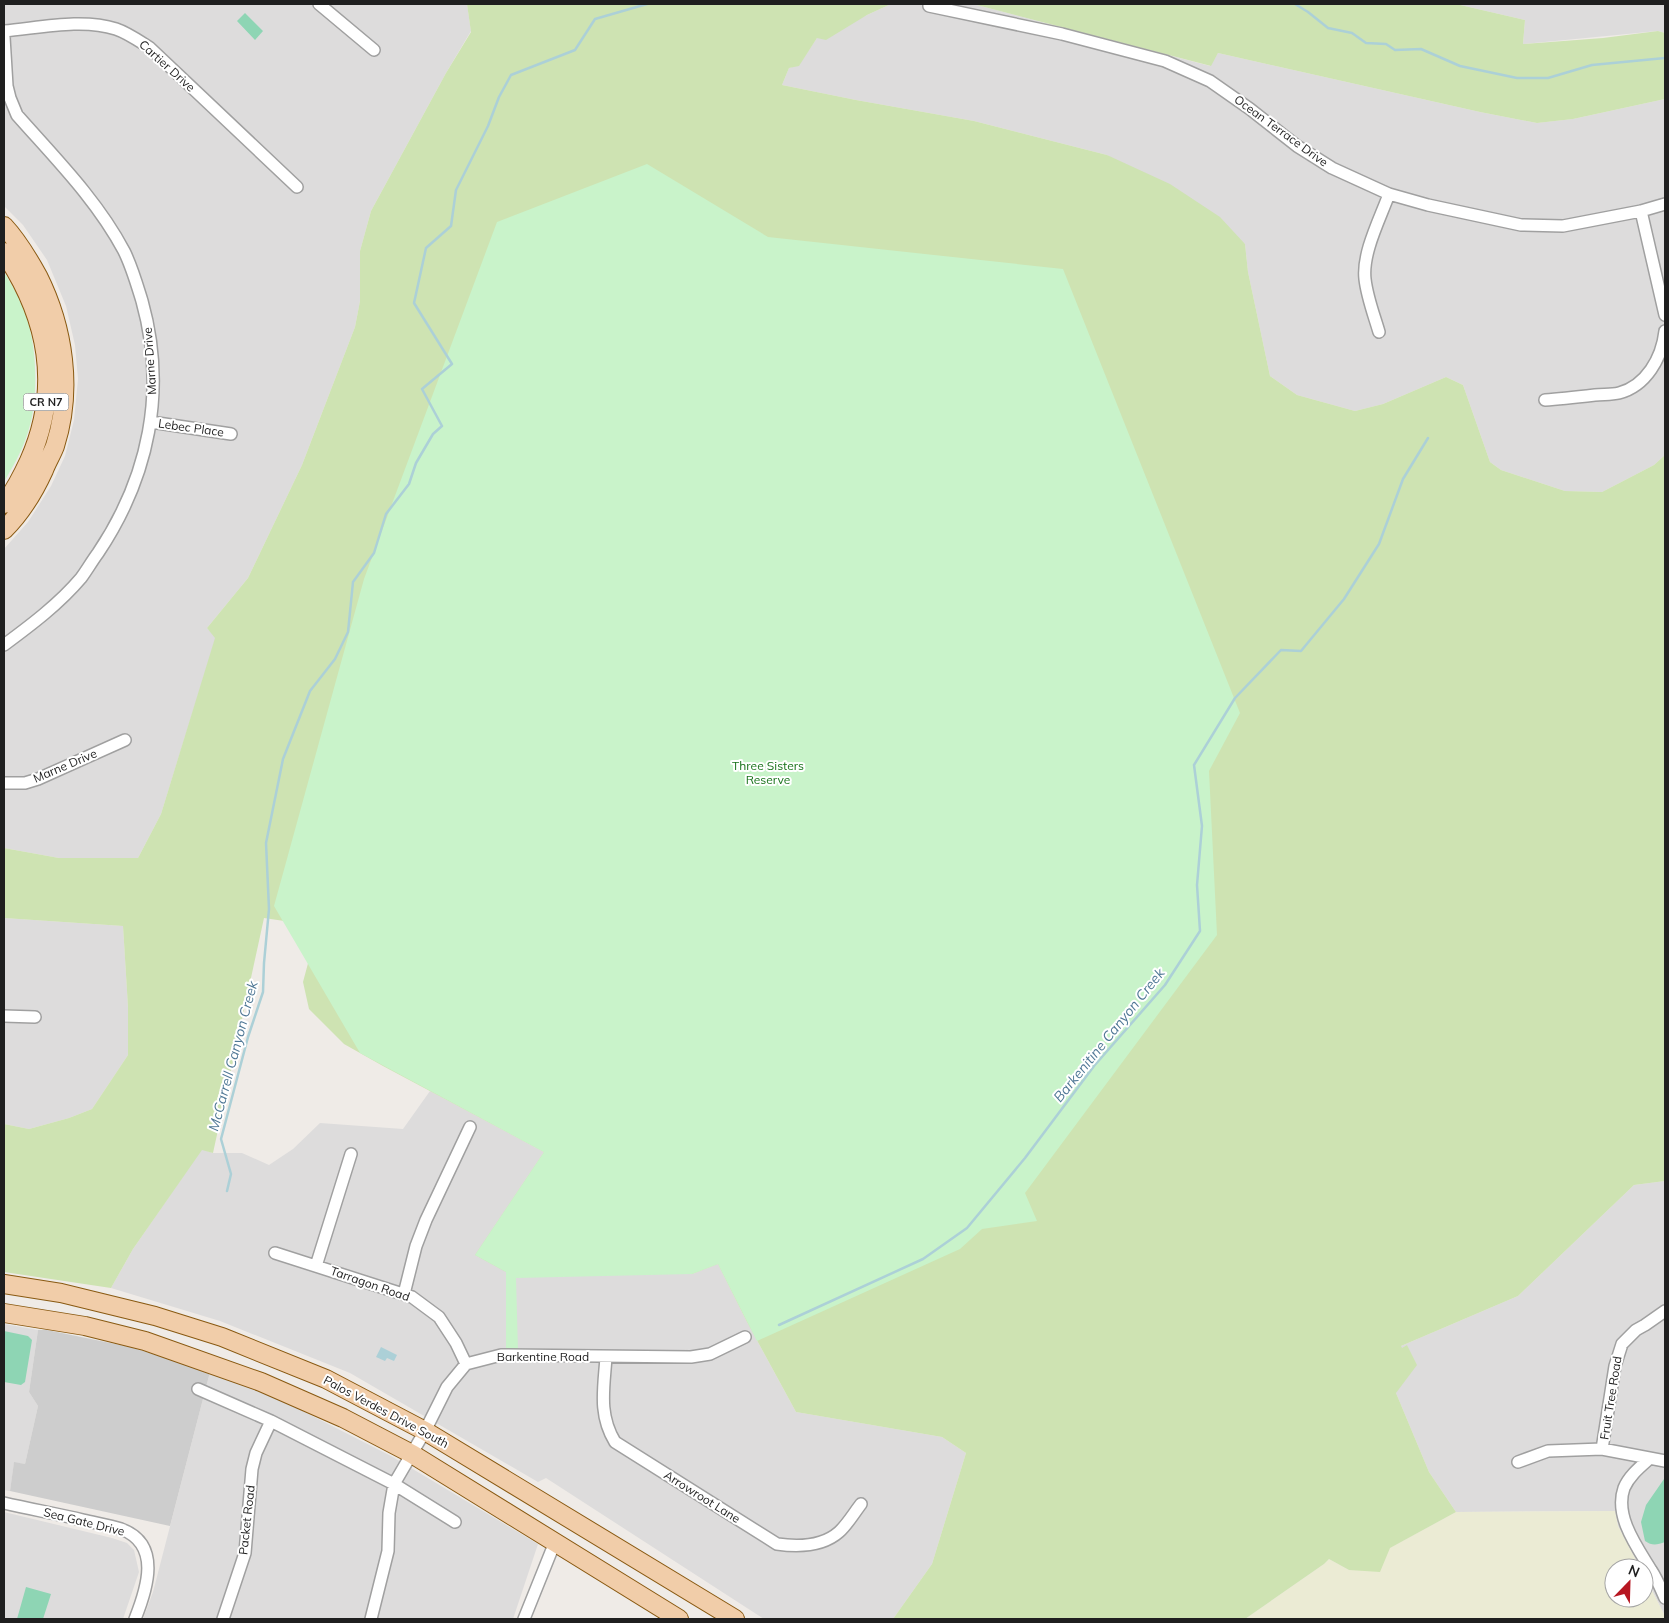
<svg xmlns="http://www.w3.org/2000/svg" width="1669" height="1623" font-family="Mulish,sans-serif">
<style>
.residential{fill:#dddcdc}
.religious{fill:#cdcdcd}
.farmland{fill:#ebebd4}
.grass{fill:#cee3b2}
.park{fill:#c9f3ca}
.pitch{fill:#8ed5b4}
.water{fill:#acd0d7}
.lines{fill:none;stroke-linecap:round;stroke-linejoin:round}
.stream{stroke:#acd0d7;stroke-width:2.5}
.street-casing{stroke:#a0a0a0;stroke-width:14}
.primary-casing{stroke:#895911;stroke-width:20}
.street{stroke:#fff;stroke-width:11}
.primary{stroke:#f1cda9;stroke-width:18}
.labels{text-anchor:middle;stroke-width:4;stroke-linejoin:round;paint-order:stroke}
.shield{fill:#fff;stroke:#626262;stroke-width:1}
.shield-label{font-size:11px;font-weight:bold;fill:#1f1f1f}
.street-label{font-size:12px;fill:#1f1f1f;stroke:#fff}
.park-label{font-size:12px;fill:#18721a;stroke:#fff}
.water-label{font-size:14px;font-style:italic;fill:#4f7795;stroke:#fff}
</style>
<rect width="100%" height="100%" fill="#efebe7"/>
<path class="residential" d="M4,4H467L471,31L446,73L371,211L360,251V301L355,327L302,465L248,578L207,628L216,637L161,814L138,858H59L4,848V549L28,522L51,486L65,456L74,420L78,379L75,345L66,306L47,260L23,225L4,206Z
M891,4H973L1210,66L1218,53L1480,112L1537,123L1573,119L1665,99V455L1654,465L1602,492L1565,491L1501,470L1490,462L1463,385L1446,377L1383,404L1355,411L1297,395L1270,376L1248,272L1245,244L1107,155L974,121L856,100L782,85L789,68L799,65L817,38Z
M1456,4H1665V33L1658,31L1523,44L1525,20Z
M4,918L123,926L128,1007V1055L92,1109L69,1118L29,1129L4,1124Z
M430,1091L544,1152L476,1254L692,1274L718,1264L747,1322L796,1412L942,1437L966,1453L932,1564L893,1619H764L546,1478L538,1482L350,1373L220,1321L111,1288L133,1249L202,1149L213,1153H242L269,1165L293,1149L320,1123L403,1129Z
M1665,1181V1616L1644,1575V1568H1640L1618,1526L1615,1511L1456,1512L1429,1472L1396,1393L1401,1346L1518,1296L1634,1185Z
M4,1324L38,1330L29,1392L38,1406L25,1464L14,1463L10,1491L4,1490Z
M210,1372L285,1402L391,1456L538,1544L513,1619H143L153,1592Z
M4,1512L112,1538L127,1543L134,1550L139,1572L123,1619H4Z"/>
<path class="religious" d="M38,1330H47L130,1347L210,1372L170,1526L10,1491L14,1462L25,1464L38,1406L29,1392Z"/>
<path class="farmland" d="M1615,1511L1618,1526L1640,1568H1614V1598H1644V1575L1665,1616V1619H1245L1324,1564L1329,1559L1349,1570L1456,1512Z"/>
<path class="grass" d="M467,4H891L867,15L826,40L817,38L799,66L789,68L782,85L856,100L974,121L1107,155L1170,184L1220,217L1245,244L1248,272L1270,376L1297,395L1355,411L1383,404L1446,377L1463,385L1490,462L1501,470L1565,491L1602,492L1654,465L1665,455V1181L1634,1185L1518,1296L1401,1346L1402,1348L1407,1345L1417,1365L1396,1393L1429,1472L1456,1512L1390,1548L1380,1572L1349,1570L1329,1559L1324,1564L1245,1619H893L932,1564L966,1453L942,1437L796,1412L747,1322L718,1264L692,1274L506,1272L475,1255L544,1152L383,1066L344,1044L309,1009L303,982L318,926L264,918L213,1153L202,1150L133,1249L111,1288L4,1272V1124L29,1129L69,1118L92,1109L128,1055V1007L123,926L4,918V848L59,858H138L161,814L215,638L207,628L248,578L302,465L355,327L360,301V251L371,211L446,73L471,32Z
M973,4H1456L1525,20L1523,44L1603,38L1658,31L1665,33V99L1573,119L1537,123L1480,112L1218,53L1211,66Z"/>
<path class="park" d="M647,164L768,237L1063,269L1240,713L1209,771L1217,935L1025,1193L1037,1221L982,1229L960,1249L757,1341L718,1264L692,1274L516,1278L518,1351L506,1349V1272L475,1255L544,1152L360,1053L274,906L364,579L497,222Z
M4,272C12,285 21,301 26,316C38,350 39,404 26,438C21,453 12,468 4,482Z"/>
<path class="pitch" d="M245,13L263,31L255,40L237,21Z
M4,1331L28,1336L32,1340L25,1382L21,1385L4,1382Z
M1664,1479H1665V1542C1657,1545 1652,1546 1645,1541L1641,1522L1646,1505Z
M26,1587L51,1594L43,1619H17Z"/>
<path class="water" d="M381,1347L397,1355L394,1361L387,1358L385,1361L376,1357Z"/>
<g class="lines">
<path class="stream" d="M1295,4L1308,12L1328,28L1352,33L1366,43L1386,44L1395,50L1421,49L1460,66L1517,78H1548L1592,65L1665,58
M227,1191L231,1174L221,1139L248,1037L263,992L264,963L269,909L266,843L283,759L310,691L335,659L348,632L353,582L374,553L386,514L409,484L416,463L433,434L442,426L422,389L452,364L414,303L426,248L451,226L456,190L488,126L499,97L511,75L575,50L595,19L647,4
M779,1325L923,1259L967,1228L1025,1158L1094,1066L1165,985L1200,931L1197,885L1202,826L1194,765L1235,698L1281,650L1301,651L1344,599L1379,544L1403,479L1428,438"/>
<g class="street-casing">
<path id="street" d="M319,4L374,50
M929,6L1062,34L1165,61L1210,81L1250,109L1297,146L1332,168L1389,194L1428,205L1521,225L1563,226L1641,211L1665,204
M4,31C39,28 82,18 116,29C128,33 139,41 150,48L297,187
M4,37L7,86L10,98L17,115C55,158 97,200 124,251C132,267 137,285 142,301C167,390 149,477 98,553C92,561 87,570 81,578C59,604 31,625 4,645
M1641,211L1665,315
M1379,332C1374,315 1367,297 1365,279C1362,253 1380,219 1389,194
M1545,400C1561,399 1578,397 1595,395C1603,394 1611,395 1619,393C1646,386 1662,358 1665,331
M151,422L231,434
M4,783H25L38,779L125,740
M4,1016L35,1017
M275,1253L412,1297L439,1317L456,1343L466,1364
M316,1266L351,1154
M404,1294L416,1246L426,1220L470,1127
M606,1357C604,1388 598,1414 615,1442L777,1544C798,1547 822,1547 839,1532C847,1525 854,1513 861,1504
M198,1389L271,1421L394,1484L455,1522
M1602,1449L1615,1366L1622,1344L1636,1330L1645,1325L1665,1311
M1649,1459C1640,1467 1629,1476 1624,1488C1614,1516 1637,1547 1651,1570C1657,1579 1661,1589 1665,1598
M1518,1462L1548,1451L1602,1449L1665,1461
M4,1503C30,1509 57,1514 83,1520C95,1523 109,1525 121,1529C162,1544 147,1589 135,1619
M223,1619L245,1553L252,1469L256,1453L271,1421
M371,1619L388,1551L389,1513L394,1484L425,1431L447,1387L466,1364L501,1355L691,1357L710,1354L745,1337
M524,1619L555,1542"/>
</g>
<g class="primary-casing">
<path id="primary" d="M4,226C18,241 28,258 38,276C64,328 73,390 55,446C52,454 47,462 44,470C34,492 21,513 4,530
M4,252C48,318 62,387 29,461C22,476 14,492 4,504
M4,1284L61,1293L155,1316L222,1337L326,1379L425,1431L735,1619
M4,1313L85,1326L145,1341L261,1382L343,1418L412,1454L679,1619"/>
</g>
<use href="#street" class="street"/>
<use href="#primary" class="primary"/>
</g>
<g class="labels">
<rect class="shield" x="23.5" y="393.5" width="45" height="17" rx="4"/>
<g class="shield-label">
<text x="46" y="406">CR N7</text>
</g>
<g class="street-label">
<text transform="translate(167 66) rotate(42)" y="4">Cartier Drive</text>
<text transform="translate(1281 131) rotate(36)" y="4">Ocean Terrace Drive</text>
<text transform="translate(150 361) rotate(-94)" y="4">Marne Drive</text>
<text transform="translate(191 428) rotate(8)" y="4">Lebec Place</text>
<text transform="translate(65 766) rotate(-23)" y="4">Marne Drive</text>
<text transform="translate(370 1284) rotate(19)" y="4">Tarragon Road</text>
<text x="543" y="1361">Barkentine Road</text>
<text transform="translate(1611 1398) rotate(-81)" y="4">Fruit Tree Road</text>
<text transform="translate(386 1412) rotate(28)" y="4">Palos Verdes Drive South</text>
<text transform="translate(702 1497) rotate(32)" y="4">Arrowroot Lane</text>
<text transform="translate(247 1520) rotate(-84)" y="4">Packet Road</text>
<text transform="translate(84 1522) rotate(14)" y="4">Sea Gate Drive</text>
</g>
<g class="park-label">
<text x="768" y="770">Three Sisters<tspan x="768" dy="14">Reserve</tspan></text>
</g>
<g class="water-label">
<text transform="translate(1109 1035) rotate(-51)" y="5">Barkenitine Canyon Creek</text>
<text transform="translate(233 1056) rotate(-75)" y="5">McCarrell Canyon Creek</text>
</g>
</g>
<rect width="1669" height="1623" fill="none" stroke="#1f1f1f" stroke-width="10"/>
<g transform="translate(1629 1583) rotate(23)"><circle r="24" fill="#ffffff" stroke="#a5a5a5"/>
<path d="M0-4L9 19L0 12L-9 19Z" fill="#b71722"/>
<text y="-8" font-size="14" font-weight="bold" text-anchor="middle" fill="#1f1f1f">N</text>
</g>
</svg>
